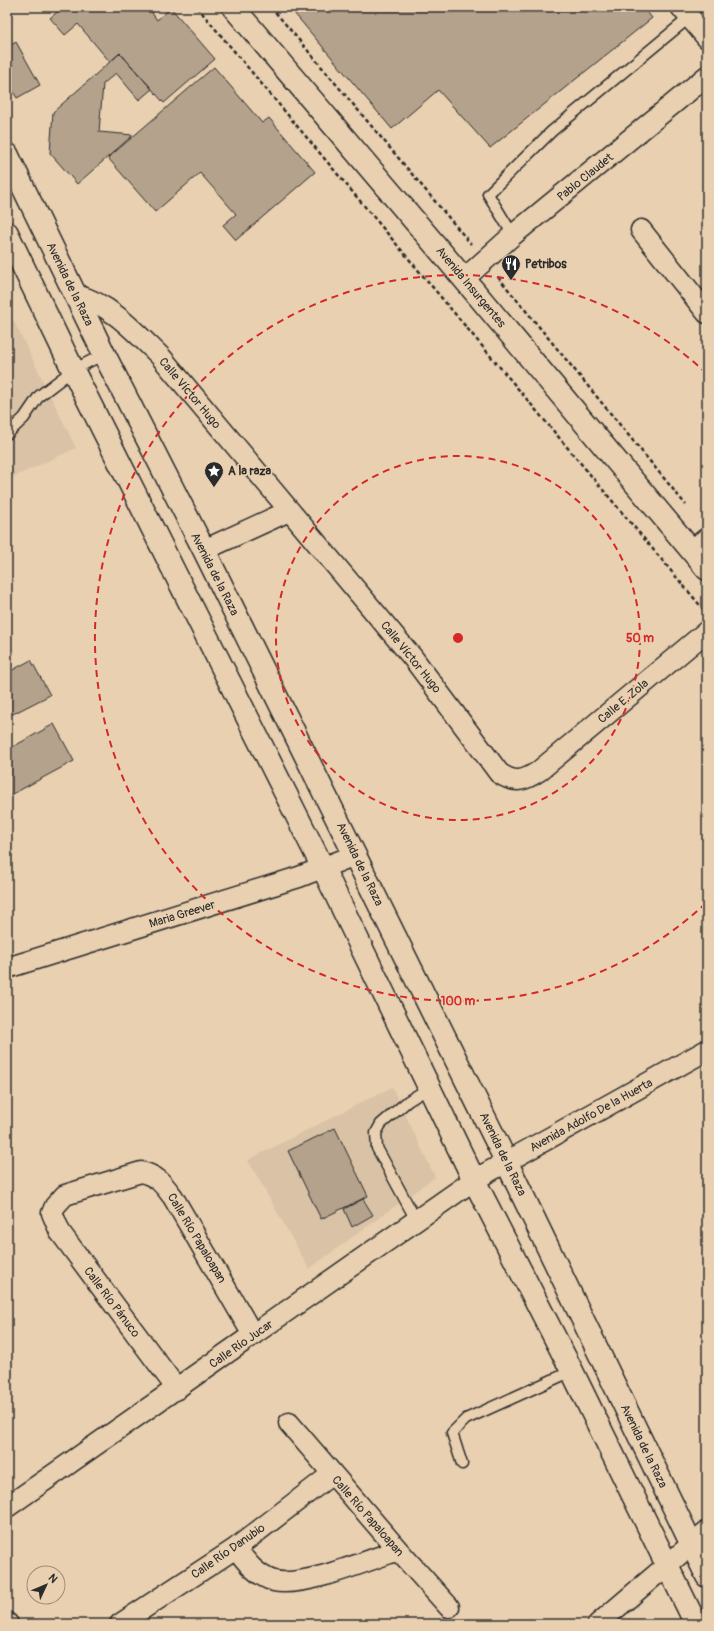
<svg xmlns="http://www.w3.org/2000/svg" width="714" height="1631" font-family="Pangolin,sans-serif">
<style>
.built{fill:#d9c2a6}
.building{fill:#b4a28c;stroke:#2b2b2b}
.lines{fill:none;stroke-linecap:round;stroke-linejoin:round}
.service-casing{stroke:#2b2b2b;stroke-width:13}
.minor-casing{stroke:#2b2b2b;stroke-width:23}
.tertiary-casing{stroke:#2b2b2b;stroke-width:25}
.secondary-casing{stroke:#2b2b2b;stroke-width:25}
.path{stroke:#2b2b2b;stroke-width:2.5;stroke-dasharray:4 3;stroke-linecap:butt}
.service{stroke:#e9d0b1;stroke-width:10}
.minor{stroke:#e9d0b1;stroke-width:20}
.tertiary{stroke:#e9d0b1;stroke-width:22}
.secondary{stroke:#e9d0b1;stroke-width:22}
.ring{fill:none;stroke:#d62828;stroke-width:2;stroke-dasharray:7 5}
.labels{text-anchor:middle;stroke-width:3.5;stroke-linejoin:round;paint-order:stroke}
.street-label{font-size:12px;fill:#2b2b2b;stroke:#e9d0b1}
.poi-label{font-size:12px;font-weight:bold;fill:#2b2b2b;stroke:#e9d0b1;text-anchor:start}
.centre{fill:#d62828;stroke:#e9d0b1;stroke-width:2}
.ring-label{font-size:12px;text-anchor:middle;font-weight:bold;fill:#d62828;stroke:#e9d0b1;stroke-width:3.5;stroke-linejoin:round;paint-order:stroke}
</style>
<rect width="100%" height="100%" fill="#e9d0b1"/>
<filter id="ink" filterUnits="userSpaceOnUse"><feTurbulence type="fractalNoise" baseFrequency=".025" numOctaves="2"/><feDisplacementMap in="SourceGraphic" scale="8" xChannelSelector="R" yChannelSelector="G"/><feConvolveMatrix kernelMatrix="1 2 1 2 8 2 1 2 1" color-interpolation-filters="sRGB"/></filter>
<g filter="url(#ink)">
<path class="built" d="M7,307L76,448L7,480Z
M392,1087L435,1177L309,1269L248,1160Z"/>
<path class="building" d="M63,7H158L152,13L157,20L171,8L215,59L164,103L120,53L110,62L78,24L65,35L50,18Z
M289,7H643L652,18L490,148L438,90L392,129Z
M16,42L40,85L17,98L7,81V47Z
M120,53L152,89L139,100L116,73L103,84L99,132L133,135L77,184L50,153L53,112Z
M214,67L262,123L269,118L315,172L236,240L223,225L236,214L200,173L155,212L108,158Z
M31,660L50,695L7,717V673Z
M54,724L74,761L7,797V750Z
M335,1128L368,1196L321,1219L288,1151Z
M363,1199L373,1215L352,1227L344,1209Z"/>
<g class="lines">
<g class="service-casing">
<path id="service" d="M513,235L488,194L552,131L690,17
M7,434L24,418L39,396L73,370L104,354
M416,1220L377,1148L376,1133L381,1124L408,1101L429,1088
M462,1464L452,1433L466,1419L572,1371"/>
</g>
<g class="minor-casing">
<path id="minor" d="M681,7L707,38
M641,230L707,313
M464,279L513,235L707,76
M76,295C111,304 136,333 161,357L413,658L499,773C515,784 524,781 539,771L707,631
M204,550L289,511
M692,550L707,538
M7,968L299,877L355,855
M177,1389L60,1232L52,1213L55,1206L65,1195L141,1172C158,1176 163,1184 173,1197L253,1335
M289,1423L398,1550L449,1607
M7,1507L474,1180L707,1050
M236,1548C246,1562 257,1576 274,1581C303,1588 369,1560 398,1550
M7,1623L8,1624
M120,1624L236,1548L332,1474
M598,1624L707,1531"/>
</g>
<g class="tertiary-casing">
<path id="tertiary" d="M233,7L464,279L707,569"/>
</g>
<g class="secondary-casing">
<path id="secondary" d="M7,154L104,354L204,550L507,1163L707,1576
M7,233L73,370L323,868L474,1180L572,1371L696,1624"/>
</g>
<path class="path" d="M197,7L704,610
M271,7L471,244
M498,277L686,505"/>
<use href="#service" class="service"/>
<use href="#minor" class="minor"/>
<use href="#tertiary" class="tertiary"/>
<use href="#secondary" class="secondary"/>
</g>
</g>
<g class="ring">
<circle cx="458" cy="638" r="182"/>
<path d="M706 903A363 363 0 1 1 706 373"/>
</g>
<defs>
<g id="restaurant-pin" transform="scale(1)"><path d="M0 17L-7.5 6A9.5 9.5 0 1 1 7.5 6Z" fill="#2b2b2b" stroke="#e9d0b1"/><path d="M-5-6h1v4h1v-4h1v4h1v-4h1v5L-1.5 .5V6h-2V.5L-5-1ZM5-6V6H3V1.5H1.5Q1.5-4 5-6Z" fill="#fff"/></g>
<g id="sight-pin" transform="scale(1)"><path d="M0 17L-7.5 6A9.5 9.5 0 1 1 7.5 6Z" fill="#2b2b2b" stroke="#e9d0b1"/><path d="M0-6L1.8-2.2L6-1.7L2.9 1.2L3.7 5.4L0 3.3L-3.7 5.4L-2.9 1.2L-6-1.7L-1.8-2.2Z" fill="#fff"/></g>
</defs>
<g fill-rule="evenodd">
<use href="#restaurant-pin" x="511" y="264"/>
<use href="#sight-pin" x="214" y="471"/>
</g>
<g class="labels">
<g class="street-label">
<text transform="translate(585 177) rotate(-39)" y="4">Pablo Claudet</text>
<text transform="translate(70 284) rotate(64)" y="4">Avenida de la Raza</text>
<text transform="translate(471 287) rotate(50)" y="4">Avenida Insurgentes</text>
<text transform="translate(190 393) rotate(50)" y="4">Calle Víctor Hugo</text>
<text transform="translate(215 574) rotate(63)" y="4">Avenida de la Raza</text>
<text transform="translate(411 657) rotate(51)" y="4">Calle Víctor Hugo</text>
<text transform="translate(623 701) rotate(-40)" y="4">Calle E. Zola</text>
<text transform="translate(360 864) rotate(64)" y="4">Avenida de la Raza</text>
<text transform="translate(182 914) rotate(-17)" y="4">Maria Greever</text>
<text transform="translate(591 1115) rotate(-29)" y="4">Avenida Adolfo De la Huerta</text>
<text transform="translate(503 1154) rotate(64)" y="4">Avenida de la Raza</text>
<text transform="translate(197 1238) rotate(59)" y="4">Calle Río Papaloapan</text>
<text transform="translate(112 1302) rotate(53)" y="4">Calle Río Pánuco</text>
<text transform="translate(241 1344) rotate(-35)" y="4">Calle Río Jucar</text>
<text transform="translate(644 1446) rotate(64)" y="4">Avenida de la Raza</text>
<text transform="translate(368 1516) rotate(49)" y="4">Calle Río Papaloapan</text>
<text transform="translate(228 1551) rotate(-35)" y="4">Calle Río Danubio</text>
</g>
<g class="poi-label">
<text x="525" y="268">Petribos</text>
<text x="228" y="475">A la raza</text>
</g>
</g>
<circle cx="458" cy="638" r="6" class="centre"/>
<g class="ring-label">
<text x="640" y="642">50 m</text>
<text x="458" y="1005">100 m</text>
</g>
<rect width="714" height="1631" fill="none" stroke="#e9d0b1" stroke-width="24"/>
<rect x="12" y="12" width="690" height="1607" fill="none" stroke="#2b2b2b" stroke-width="1.5" filter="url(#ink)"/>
<g transform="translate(46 1585) rotate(46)"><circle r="19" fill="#e9d0b1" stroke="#9d8e7b"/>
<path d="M0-3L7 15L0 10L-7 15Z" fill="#2b2b2b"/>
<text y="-6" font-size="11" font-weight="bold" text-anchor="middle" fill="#2b2b2b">N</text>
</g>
</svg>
